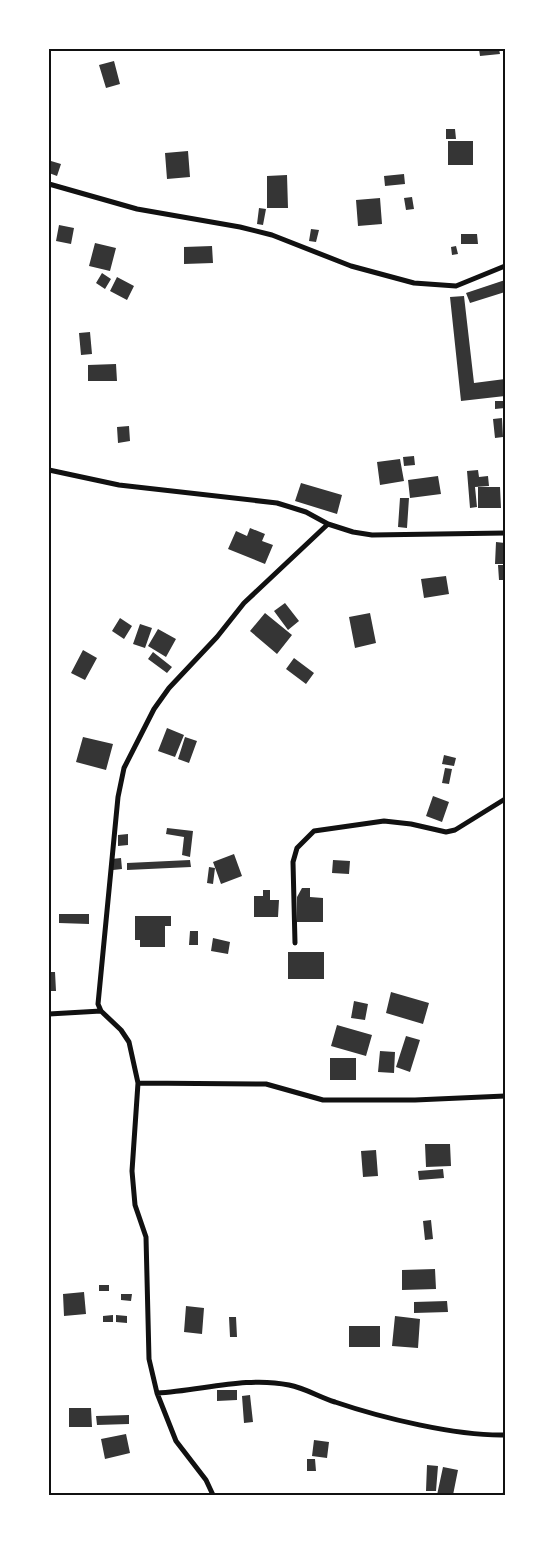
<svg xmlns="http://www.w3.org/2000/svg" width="554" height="1544" font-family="'Playfair Display',serif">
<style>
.building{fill:#353535}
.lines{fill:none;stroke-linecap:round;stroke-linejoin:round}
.minor{stroke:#111;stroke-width:5}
.neatline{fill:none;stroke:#111;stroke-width:2}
</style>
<rect width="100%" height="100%" fill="#fff"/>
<path class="building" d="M479,49H499L500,54L480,56Z
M114,61L120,84L106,88L99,65Z
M446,129H455L456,139H446Z
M448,141H473V165H448Z
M188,151L190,177L167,179L165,153Z
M51,161L61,164L57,176L49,173Z
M404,174L405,184L385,186L384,176Z
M287,175L288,208H267V176Z
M412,197L414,209L406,210L404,198Z
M380,198L382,224L358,226L356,200Z
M259,208L266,209L263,225L257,224Z
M59,225L74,228L71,244L56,241Z
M311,229L319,230L316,242L309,241Z
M461,234H477L478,244H461Z
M95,243L116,248L110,271L89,266Z
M212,246L213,263L184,264V247Z
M456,246L458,254L452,255L451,247Z
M102,273L111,279L105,289L96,283Z
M117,277L134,286L127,300L110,291Z
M505,280V292L470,303L466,293Z
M464,296L474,383L505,379V396L461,401L450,297Z
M90,332L92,354L81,355L79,333Z
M116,364L117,381H88V365Z
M495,401H505V408L495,409Z
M502,418L503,437L495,438L493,419Z
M129,426L130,441L118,443L117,427Z
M414,456L415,465L404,466L403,457Z
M400,459L404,481L380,485L377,462Z
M478,470L479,477L488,476L489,486L475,487L477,507L470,508L467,471Z
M438,476L441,494L410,498L408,480Z
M301,483L342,495L337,514L295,501Z
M478,487H500L501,508H478Z
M400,498H409L407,528L398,527Z
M250,528L265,534L262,541L273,545L265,564L228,549L236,531L247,536Z
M496,542L505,543V564H495Z
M498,565H505V580H499Z
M446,576L449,594L424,598L421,579Z
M285,603L299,621L288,630L274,611Z
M265,613L292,635L277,654L250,631Z
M370,613L376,643L355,648L349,617Z
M120,618L132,626L124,639L112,631Z
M140,624L152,628L145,648L133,644Z
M158,629L176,639L166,657L148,646Z
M83,650L97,658L85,680L71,673Z
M153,652L172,667L167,673L148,659Z
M294,658L314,673L306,684L286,669Z
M167,728L184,735L175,757L158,751Z
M83,737L113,744L106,770L76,762Z
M185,737L197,741L189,763L178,759Z
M444,755L456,758L454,766L442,764Z
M445,768L452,769L449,784L442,783Z
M433,796L449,802L442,822L426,816Z
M167,828L193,831L190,857L182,855L184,837L166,834Z
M128,834V845L118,846V835Z
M234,854L242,876L221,884L213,862Z
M121,858L122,869L113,870L112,859Z
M190,860L191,867L127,870V863Z
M333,860L350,861L349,874L332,873Z
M209,867L215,868L213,884L207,883Z
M302,888H310V897L323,898V922H297V897Z
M263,890H270V900H279L278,917H254V896H263Z
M59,914H89V924L59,923Z
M135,916H171V926H165V947H140V940H135Z
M190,931H198V945H189Z
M213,938L230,942L228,954L211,951Z
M288,952H324V979H288Z
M49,972H55L56,991H49Z
M391,992L429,1003L423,1024L386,1013Z
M354,1001L368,1004L365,1020L351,1018Z
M337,1025L372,1035L366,1056L331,1046Z
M406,1036L420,1040L410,1072L396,1067Z
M380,1051L395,1052L394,1073L378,1072Z
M330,1058H356V1080H330Z
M425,1144H450L451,1166L426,1167Z
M376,1150L378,1176L363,1177L361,1151Z
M443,1169L444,1178L419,1180L418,1171Z
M431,1220L433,1239L425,1240L423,1221Z
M435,1269L436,1289L402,1290V1270Z
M99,1285H109V1291H99Z
M84,1292L86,1314L64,1316L63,1294Z
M121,1294H132L131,1301L121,1300Z
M447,1301L448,1312L414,1313V1302Z
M186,1306L204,1308L202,1334L184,1332Z
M113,1315V1322H103V1316Z
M116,1315L127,1316V1323L116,1322Z
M395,1316L420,1319L418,1348L392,1346Z
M229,1317H236L237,1337H230Z
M349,1326H380V1347H349Z
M217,1390H237V1400L217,1401Z
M250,1395L253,1422L244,1423L242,1396Z
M69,1408H91L92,1427H69Z
M129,1415V1424L97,1425L96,1416Z
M126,1434L130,1453L105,1459L101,1439Z
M314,1440L329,1442L327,1458L312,1456Z
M307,1459H315L316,1471H307Z
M427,1465L438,1466L436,1491H426Z
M443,1467L458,1470L453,1495H437Z"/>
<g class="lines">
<path class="minor" d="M49,184L137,209L240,227L272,235L351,266L414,283L456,286L505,266
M49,470L119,485L277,503L306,512L328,524L353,532L372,535L505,533
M295,943L293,862L297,848L314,831L384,821L411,824L446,832L455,830L505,799
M49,1014L101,1011
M138,1083L266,1084L323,1100H415L505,1096
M157,1393C200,1391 246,1376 289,1385C305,1388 319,1397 335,1402C382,1418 456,1436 505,1435
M213,1495L206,1480L176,1441L157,1393L149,1359L146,1237L135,1205L132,1171L138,1083L129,1042L121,1030L101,1011L98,1004L118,797L124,768L154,709L169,688L217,637L244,603L328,524
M505,1495V1494"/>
</g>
<rect width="554" height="1544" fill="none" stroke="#ffffff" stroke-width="100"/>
<rect x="50" y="50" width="454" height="1444" class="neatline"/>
</svg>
